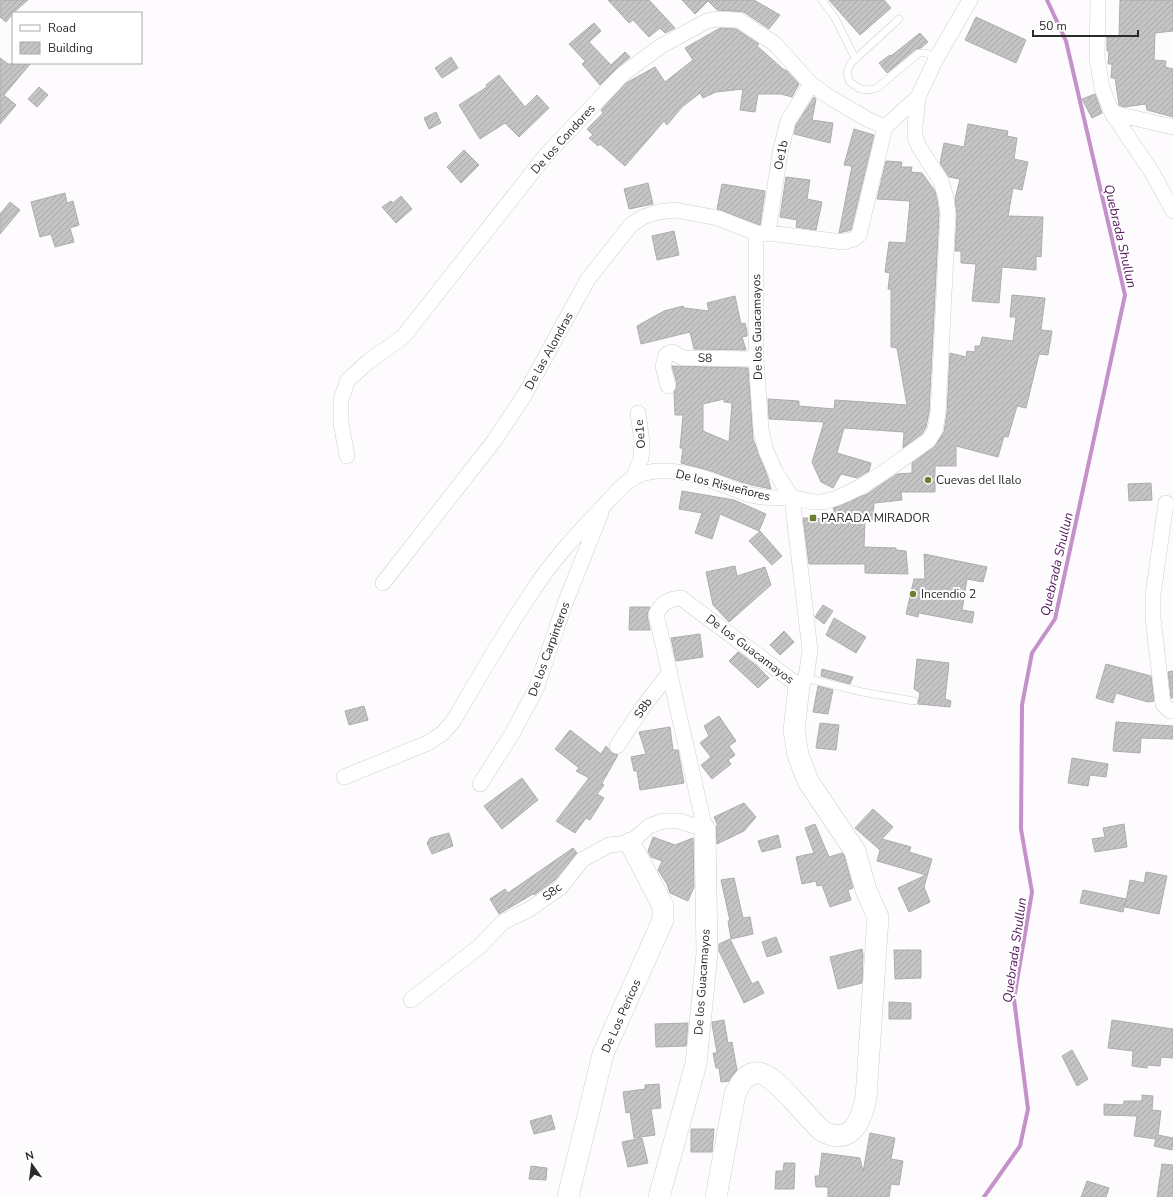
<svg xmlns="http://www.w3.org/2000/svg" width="1173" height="1197" font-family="'Nunito Sans',sans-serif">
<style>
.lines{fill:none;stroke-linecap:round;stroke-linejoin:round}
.stream{stroke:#c491ca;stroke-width:4}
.building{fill:url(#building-hatch);stroke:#aeacae;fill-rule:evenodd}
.lane-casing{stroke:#d0ced0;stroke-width:8}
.street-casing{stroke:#d0ced0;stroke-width:16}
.secondary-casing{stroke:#d0ced0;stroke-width:22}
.lane{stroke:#fff;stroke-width:7}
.street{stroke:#fff;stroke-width:15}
.secondary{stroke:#fff;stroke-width:21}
.poi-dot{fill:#6a7f30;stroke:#fff;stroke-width:1.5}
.labels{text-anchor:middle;stroke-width:4;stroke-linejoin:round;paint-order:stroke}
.street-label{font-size:12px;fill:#2b2a2b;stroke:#fff}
.poi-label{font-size:12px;fill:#2b2a2b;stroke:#fff;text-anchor:start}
.water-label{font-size:13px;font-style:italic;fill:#52145b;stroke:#fff}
</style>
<defs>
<pattern id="building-hatch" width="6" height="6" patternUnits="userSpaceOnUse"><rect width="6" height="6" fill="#c5c3c5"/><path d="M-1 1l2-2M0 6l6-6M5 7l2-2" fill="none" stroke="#a9a8a9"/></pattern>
</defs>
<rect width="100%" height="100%" fill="#fdfbfd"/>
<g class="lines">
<path class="stream" d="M984,1197L1020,1146L1028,1109L1014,999L1032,892L1021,829L1022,705L1032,653L1055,619L1125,295L1066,41L1047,0"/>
</g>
<path class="building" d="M0,0H28L13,13L6,22L0,17Z
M608,0H649L675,28L665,33L660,28L649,37L633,20L629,23Z
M682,0H754L780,15L769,29L744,12L717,10L708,1L695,14Z
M829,0H884L891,8L860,35Z
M1120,0H1173V31L1155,33L1154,60L1166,61L1165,67L1173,69V117L1147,110L1146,104L1124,107L1119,105L1115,78H1111L1112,64H1108L1109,51H1107V37H1119Z
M976,17L1026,40L1016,63L965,40Z
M594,23L601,31L589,42L611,65L625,52L630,57L617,68L600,85L582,64L585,61L569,44Z
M720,28L736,29L759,44L757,46L783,69L787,71L799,84L792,97L781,94H758L755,112L740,110L743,89L716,92L703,98L700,93L682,107L667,125L664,121L625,166L600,144L598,146L589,138L593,135L587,129L603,113L601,110L626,83L655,67L665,82L693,60L685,48Z
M920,33L928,42L921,48L916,49L887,73L879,63L890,55L891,56Z
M451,57L458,68L442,78L435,68Z
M0,58L8,64L31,63L4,95L16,105L0,124Z
M499,75L525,107L537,95L549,108L519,137L505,123L480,139L459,105L487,87L486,85Z
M39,87L48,95L37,107L28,99Z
M1095,94L1102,113L1092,118L1082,99Z
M814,97L816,99L812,120L833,123L830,143L794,134L796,125Z
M436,112L441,123L429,129L424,118Z
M968,124L1008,131L1007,136L1017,138L1014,159L1028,162L1022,190L1013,188L1008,216L1043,217L1041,257L1036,256V270L1002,267L999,303L972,301L976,264L961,263V251H955L957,214L955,199L960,179L949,177L940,163L944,143L964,147Z
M854,129L874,135L851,230L839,233L852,166L844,165Z
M464,150L479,165L461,183L447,167Z
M886,161L902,162L901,167H912L911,172L922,173L935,191L937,200L939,214L929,412L926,427L922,434L903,448L904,432L844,428L837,453L871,463L869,471L857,478L841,474L833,488L821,482L812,462L824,422L769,419L768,399L799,401V406L834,409L835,400L907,405L897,348L891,347V289H888L890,273L885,272L889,242L906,243L910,201L877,199Z
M786,177L810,180L807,199L822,202L816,230L796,227L797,220L780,217Z
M648,183L653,204L629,209L624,189Z
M722,184L765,191L760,225L717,209Z
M65,193L67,203L73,201L79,225L70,228L74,242L55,247L51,234L40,237L31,202Z
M401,196L412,209L396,223L382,207L391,201L393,203Z
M10,202L20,210L0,234V214Z
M674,231L679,255L657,260L652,236Z
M1012,295L1045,298L1041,330L1052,331L1048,355L1039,354L1026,408L1017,406L1008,437L1004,436L998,457L956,446V466H935V492H901L902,500L874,503L873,520L865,519L864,547L896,548V550L906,551L908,574L865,573V564H809L803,518L838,519L833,508L867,494L897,474L912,473V463L934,447L944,432L947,413L950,353L966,357L967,351L975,352V346H980L982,337L1013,341L1016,317H1010Z
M735,296L741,324L745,323L747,331V336L742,337L746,350L694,349L690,332L641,344L637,326L664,311L683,306L684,308L709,311L707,303Z
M672,366L748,368L753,439L768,478L771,489L747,484L711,471L681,463L683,448H680L683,415H675L674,393L677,384ZM724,399V402L732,403L729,442L703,431V404Z
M1151,483L1152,500L1129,501L1128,484Z
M682,491L734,500L766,514L759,531L720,514L712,539L695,533L702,513L679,509Z
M760,531L782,556L772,565L749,541Z
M924,554L987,567L983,582L967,579L962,610L974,612L972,623L919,613L918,617L906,614L914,579H925Z
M735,566L737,576L765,567L771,585L729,622L713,605L706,572Z
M823,605L833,611L824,624L815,617Z
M630,607H650L647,615L650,630H629Z
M834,618L866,637L856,653L826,635Z
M784,631L794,642L780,655L770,645Z
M700,634L703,657L676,661L671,638Z
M738,652L757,666L769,678L758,688L729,661Z
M917,659L949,663L945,699L951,701L950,707L918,704L920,693L922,694L914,689Z
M1106,664L1151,676L1154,701L1148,702L1116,693L1113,703L1096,698Z
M822,669L853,677L850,684L821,676Z
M1173,671V698H1171L1168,672Z
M818,686L833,690L828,714L813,712Z
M364,706L368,720L349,725L345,711Z
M719,716L736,741L729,746L735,755L728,760L731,764L712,779L701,765L711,757L700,743L709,736L704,726Z
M1116,722L1173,726V739L1141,738L1140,753L1113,751Z
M820,723L839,725L836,750L816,748Z
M670,727L673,750H678L684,783L640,790L637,771H634L631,757L646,754L639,732Z
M570,730L601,754L606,746L612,753L618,755L602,783L604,785L597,794L604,798L590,820L586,818L575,833L556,821L589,778L576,771L579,768L555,749Z
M1072,758L1108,764L1106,777L1090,775L1088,786L1068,783Z
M522,778L538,800L502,829L484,806Z
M744,803L756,817L744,831L717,844L716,826H718L714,817Z
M873,809L893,827L882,839L911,847L909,852L932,859L924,887L930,902L909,912L898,888L926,875L877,861L880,850L855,828Z
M815,824L829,857L842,853L844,855L853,888L848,890L851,900L830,907L822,885L817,886L816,881L802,884L796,857L814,853L805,828Z
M1124,824L1127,847L1095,852L1092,839L1105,837L1103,828Z
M449,833L453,846L432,854L427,843L430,838Z
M778,835L781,847L762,852L758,841Z
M653,837L675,845L693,838L694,887L688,901L670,893L667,884L658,870L662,861L651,857L648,851Z
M573,848L577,853L555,880L534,895L533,894L499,914L490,899L505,889L508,893Z
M1146,872L1167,876L1159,914L1125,907L1130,880L1144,883Z
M734,878L743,918L750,917L753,934L731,939L728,921H730L721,880Z
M1083,890L1126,899L1123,912L1080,903Z
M776,937L782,952L767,957L762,942Z
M730,939L752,984L758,981L764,993L744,1003L719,951V944Z
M862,949L863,955L862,983L838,989L830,957Z
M894,950H921V978L895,979Z
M889,1002L911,1003V1019H889Z
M724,1020L728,1043L732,1042L737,1070L729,1081L721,1082L719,1068H716L713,1053H717L712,1024V1022Z
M1112,1020L1173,1029V1058L1161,1057L1160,1066L1148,1065L1147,1068L1132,1066L1133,1051L1108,1048Z
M688,1023L686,1046L656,1047L655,1024Z
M1072,1050L1088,1079L1077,1086L1062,1056Z
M659,1084L661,1108L651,1109L655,1135L634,1138L630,1112L626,1113L623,1092L645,1089V1085Z
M1142,1095L1153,1096L1152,1110L1161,1111L1158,1135L1173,1138L1172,1150L1154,1146L1156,1139L1134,1136L1137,1116L1104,1115V1104L1123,1105L1124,1101H1142Z
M551,1115L555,1129L534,1134L530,1121Z
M691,1129H714L712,1152H691Z
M870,1133L895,1138L891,1159L903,1161L899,1185L891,1184L889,1197H828V1187H816L815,1176H819L822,1153L860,1158L863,1172Z
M642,1138L648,1163L628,1167L622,1142Z
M784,1163H795L794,1189H775L776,1171H783Z
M1162,1164L1173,1165V1197H1157Z
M531,1166L547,1168L546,1180L529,1179Z
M1087,1181L1109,1188L1106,1197H1081Z"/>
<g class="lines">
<g class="lane-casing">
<path id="lane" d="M822,0L835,18L855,58
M899,19L851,63L848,69L847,74L850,82L860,89L870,90L877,88L919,53H927L936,59
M806,678L862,692L914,701"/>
</g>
<g class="street-casing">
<path id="street" d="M1098,0L1097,58L1102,88L1112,113L1153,174L1173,211
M1112,113L1173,127
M768,233L780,153L788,121L811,84
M668,386L663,366L666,355L672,352L683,358L756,359
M347,456L341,423V399L348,380L369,361L403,337L546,155L623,74L661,46L707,21L717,19L739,20L775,44L811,84L831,98L867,119L885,127
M633,478L641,459L642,442L638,413
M1166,503L1153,595V618L1163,704L1170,711H1173
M383,583L494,441L524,396L588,279L631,225L643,217L658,212L675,210L718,218L759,234
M617,746L643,707L670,672
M344,777L428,743L443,733L454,720C479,677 504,633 532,592C551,562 575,536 600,510C612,497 626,478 645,473C677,465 714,481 744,493C760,498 774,498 790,498C800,498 811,503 821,502C854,498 901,459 929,440L935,430L938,413L948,214L946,198L941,181L919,147L915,137V126L918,97L936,59L970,0
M480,784L512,734L536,689L564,606L601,513
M705,829L656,614C663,602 668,599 681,598L799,686L806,678L810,650L792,498L776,473L766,451L761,430L756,359V240L759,234L768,233L843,242L854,239L859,235L885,127L918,97
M411,1000L480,946L503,922L530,909L561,887L582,860L609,845L630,843L649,826L663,821H679L705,829"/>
</g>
<g class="secondary-casing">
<path id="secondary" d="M568,1197L603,1054L663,920V906L630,843
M659,1197L696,1064L707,953L705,829
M716,1197L735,1094C753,1055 772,1078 792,1099C802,1110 812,1121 822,1131C851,1146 861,1122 866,1098L878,917L866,890L855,851L808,781L798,755L794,730L799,686"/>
</g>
<use href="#lane" class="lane"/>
<use href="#street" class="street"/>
<use href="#secondary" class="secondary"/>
</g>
<g class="poi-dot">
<circle cx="928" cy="480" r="4"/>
<rect x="809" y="514" width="8" height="8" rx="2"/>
<circle cx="913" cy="594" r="4"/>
</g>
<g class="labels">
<g class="street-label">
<text transform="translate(563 139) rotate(-48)" y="4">De los Condores</text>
<text transform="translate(781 155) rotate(-79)" y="4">Oe1b</text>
<text transform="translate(757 327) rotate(-91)" y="4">De los Guacamayos</text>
<text transform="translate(549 351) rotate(-61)" y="4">De las Alondras</text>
<text transform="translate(705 358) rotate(1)" y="4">S8</text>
<text transform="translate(640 434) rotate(-95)" y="4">Oe1e</text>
<text transform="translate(723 485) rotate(14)" y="4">De los Risueñores</text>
<text transform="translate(549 649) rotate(-70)" y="4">De los Carpinteros</text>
<text transform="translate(750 649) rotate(37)" y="4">De los Guacamayos</text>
<text transform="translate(643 708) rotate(-55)" y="4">S8b</text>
<text transform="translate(552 892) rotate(-38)" y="4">S8c</text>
<text transform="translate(702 982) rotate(-86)" y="4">De los Guacamayos</text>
<text transform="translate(621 1016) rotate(-66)" y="4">De Los Pericos</text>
</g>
<g class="poi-label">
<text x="936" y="484">Cuevas del Ilalo</text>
<text x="821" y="522">PARADA MIRADOR</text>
<text x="921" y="598">Incendio 2</text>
</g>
<g class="water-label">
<text transform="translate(1121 236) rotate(77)" y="5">Quebrada Shullun</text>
<text transform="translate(1056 564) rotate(-77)" y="5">Quebrada Shullun</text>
<text transform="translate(1014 950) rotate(-82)" y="5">Quebrada Shullun</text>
</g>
</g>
<rect x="12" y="12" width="130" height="52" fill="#ffffff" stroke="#aaaaaa"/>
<rect x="20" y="25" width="20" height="6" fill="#ffffff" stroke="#aaaaaa"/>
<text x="48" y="32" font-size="12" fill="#2b2a2b">Road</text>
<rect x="20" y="42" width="20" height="12" fill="url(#building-hatch)" stroke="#aaaaaa"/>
<text x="48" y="52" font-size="12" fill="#2b2a2b">Building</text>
<g transform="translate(32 1165) rotate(346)" stroke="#ffffff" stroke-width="3" paint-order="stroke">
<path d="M0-3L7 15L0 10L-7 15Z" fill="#2b2a2b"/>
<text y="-6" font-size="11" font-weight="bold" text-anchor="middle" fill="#2b2a2b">N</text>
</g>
<path d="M1033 30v6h105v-6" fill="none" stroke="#2b2a2b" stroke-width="2"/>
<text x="1039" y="30" font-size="12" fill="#2b2a2b" stroke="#ffffff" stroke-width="3" paint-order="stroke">50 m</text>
</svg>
